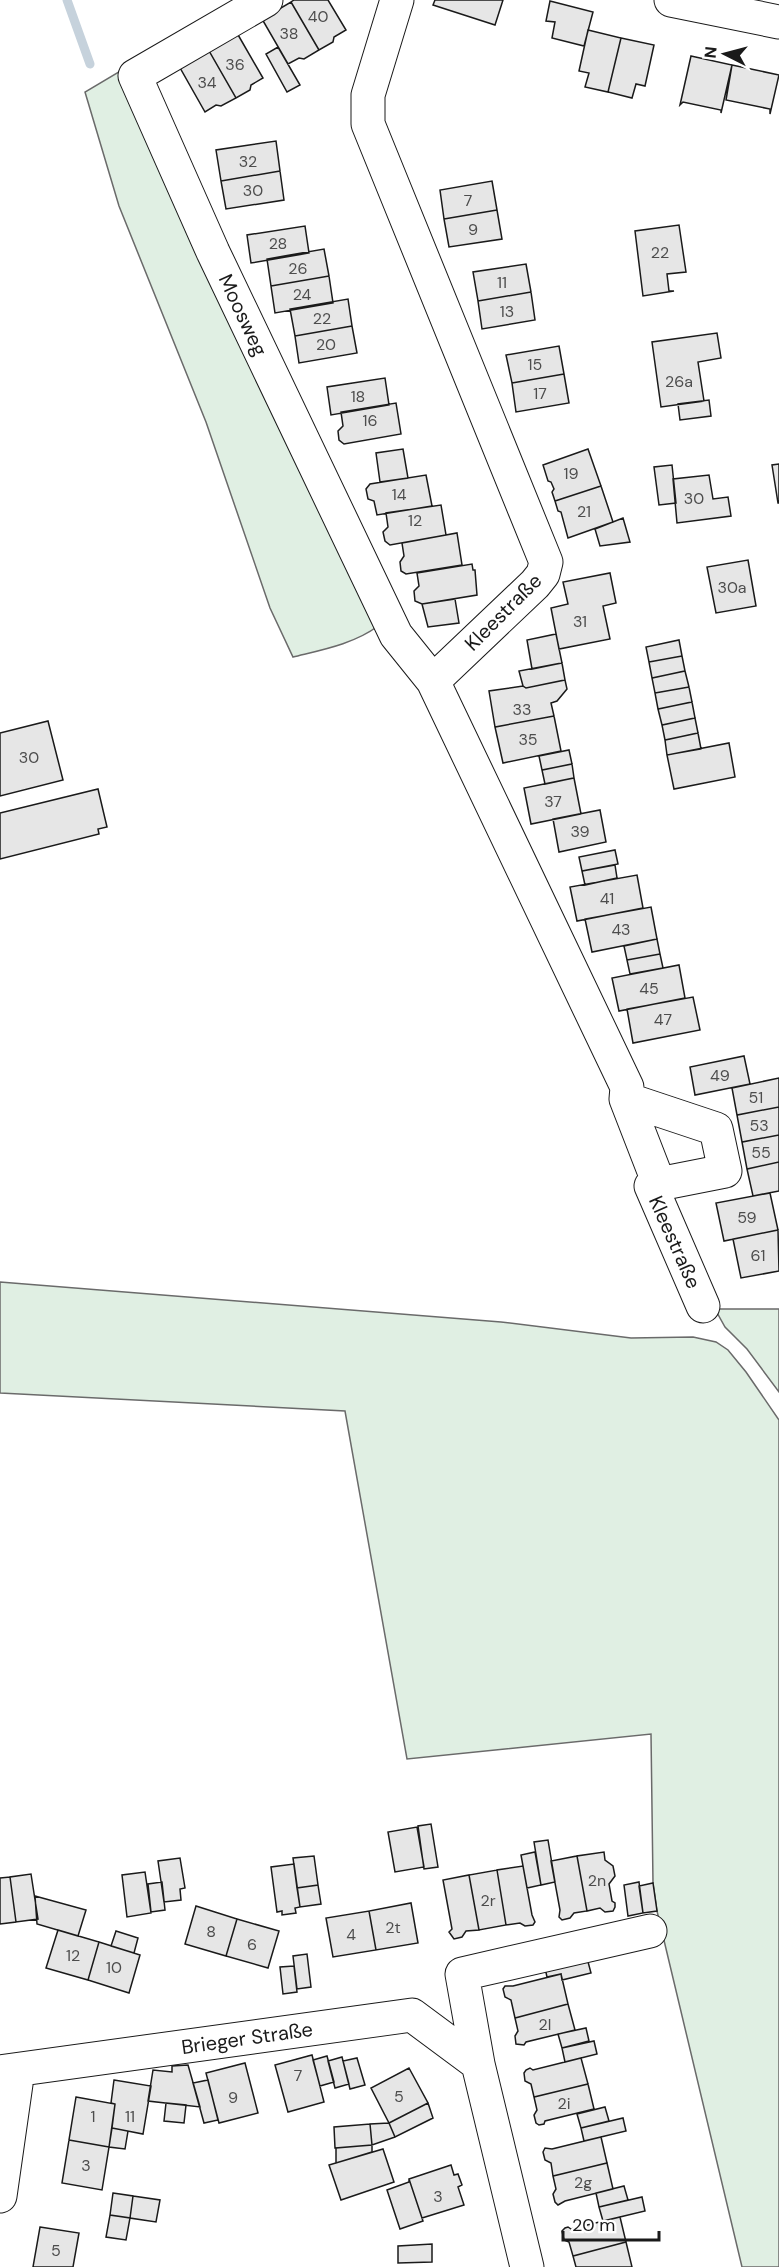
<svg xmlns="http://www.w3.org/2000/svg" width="779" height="2267" font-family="'DM Sans',sans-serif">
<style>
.green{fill:#e0efe3;stroke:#6a6a6a;stroke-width:1.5}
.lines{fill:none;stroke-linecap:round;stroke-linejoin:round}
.stream{stroke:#c6d2dc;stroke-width:9}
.building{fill:#e6e6e6;stroke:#1a1a1a;stroke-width:1.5}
.minor-casing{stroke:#1a1a1a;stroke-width:35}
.minor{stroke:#fff;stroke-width:33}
.labels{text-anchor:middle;stroke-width:4.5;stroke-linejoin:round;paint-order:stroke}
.number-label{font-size:16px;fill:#4d4d4d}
.street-label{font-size:20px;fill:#1a1a1a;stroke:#fff}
</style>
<rect width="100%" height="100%" fill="#fff"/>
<path class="green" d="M122,70L378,626C354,644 321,650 293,657L270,608L206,422L119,206L85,92Z
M0,1282L501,1322L631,1338L693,1337L716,1342L728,1350L746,1372L779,1420V2267H742L657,1911L653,1883L651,1734L407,1759L345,1411L0,1393Z
M715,1309H779V1392L747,1349L725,1327Z"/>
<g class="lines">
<path class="stream" d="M67,0L90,64"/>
</g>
<path class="building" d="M294,0H328L346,30L334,37L333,42L319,50L291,2Z
M435,0H503L495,25L433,5Z
M550,1L593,12L584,46L552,38L555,22L546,21Z
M291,2L319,50L304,59L299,58L288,64L262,19Z
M588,30L621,38L608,92L585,87L589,73L579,71Z
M237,33L263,78L251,85L250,90L236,98L208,49Z
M621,38L654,45L645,86L636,84L632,98L608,92Z
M278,47L300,85L287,92L266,54Z
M208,49L236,98L221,106L216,105L205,112L179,66Z
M691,56L732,65L721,113V110L683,102L680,105Z
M732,65L779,75L770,114V109L726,100Z
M276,141L280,171L221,181L216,150Z
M280,171L284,200L226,209L221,181Z
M492,181L497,210L444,219L440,190Z
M497,210L502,239L449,247L444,219Z
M679,225L686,272L667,274L669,291H674L643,296L635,231Z
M305,226L309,253L251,263L247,235Z
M324,249L329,276L271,286L267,259Z
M526,264L531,292L478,301L473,272Z
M329,276L333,303L275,313L271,286Z
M531,292L535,320L482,329L478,301Z
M348,299L352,326L295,336L290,309Z
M352,326L357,353L299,363L295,336Z
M717,333L721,358L698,362L704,401L661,407L652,342Z
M559,346L564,374L512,383L506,355Z
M564,374L569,403L516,412L512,383Z
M385,378L389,405L331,415L327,387Z
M709,400L711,416L680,420L678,404Z
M396,403L401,434L344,444L339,440L338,431L343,426L341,412Z
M403,449L408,478L380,482L376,453Z
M588,449L601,486L555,501L552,492L554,489L551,482L548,481L543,465Z
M779,464V503H778L772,465Z
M672,465L676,503L659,505L654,467Z
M426,475L432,506L377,515L374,501L368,499L366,489L370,484Z
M709,475L713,499L728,497L731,516L677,523L673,479Z
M601,486L613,522L568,538L561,512L558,511L555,501Z
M441,505L446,535L390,545L385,541L383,532L388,527L386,513Z
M623,518L630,542L600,546L595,529Z
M457,533L462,565L406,574L401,571L400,562L404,556L402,543Z
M748,560L756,606L716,613L707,567Z
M472,564L473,570H475L477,595L422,604L415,601L414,591L419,586L417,573Z
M610,573L616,603L603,606L610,639L559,649L551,608L568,604L563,582Z
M455,599L459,623L428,627L422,604Z
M556,634L562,663L532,669L527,640Z
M679,640L682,656L649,662L646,647Z
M682,656L685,671L652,678L649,662Z
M562,663L565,680L526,688L523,686L519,671Z
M685,671L689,687L655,693L652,678Z
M565,680L567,689L557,701L551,703L554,716L495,727L489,691L523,686L526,688Z
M689,687L692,702L658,709L655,693Z
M692,702L695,718L662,725L658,709Z
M554,716L561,751L503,763L495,727Z
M695,718L698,733L665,740L662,725Z
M48,721L63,780L0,796V733Z
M698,733L701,749L667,755L665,740Z
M729,743L735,777L674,789L667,755Z
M569,750L572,764L542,770L539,756Z
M572,764L574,778L545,784L542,770Z
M574,778L581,814L531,824L524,788Z
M98,789L107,827L98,829L99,834L0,859V813Z
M600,810L606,842L559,852L553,819Z
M615,850L618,864L582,871L579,857Z
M615,865L617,878L585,885L582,871Z
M637,875L643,908L577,921L570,887Z
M651,907L657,939L592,952L585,919Z
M657,939L660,954L627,960L624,946Z
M660,954L663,968L630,974L627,960Z
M679,965L685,998L619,1011L612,978Z
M693,997L700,1030L633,1043L627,1009Z
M744,1056L750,1084L695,1095L690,1067Z
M779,1078V1107L737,1115L732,1088Z
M779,1107V1135L742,1142L737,1115Z
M779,1135V1162L747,1169L742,1142Z
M779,1162V1191L753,1196L747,1169Z
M770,1193L778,1230L724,1241L716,1203Z
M778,1230L779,1271L741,1278L733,1239Z
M431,1824L438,1867L424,1869L418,1826Z
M417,1827L424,1867L395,1872L388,1832Z
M548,1840L555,1882L541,1885L534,1842Z
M535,1852L541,1885L527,1888L521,1855Z
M604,1852L605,1860L613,1866L615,1876L609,1884L612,1901L615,1903V1907L613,1911L605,1912L600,1908L587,1911L577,1856Z
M314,1856L318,1885L297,1888L293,1858Z
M577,1856L587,1911L574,1913L570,1918L562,1920L559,1917L560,1910L551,1861Z
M180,1858L185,1888L180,1889L181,1900L164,1902L158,1861Z
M294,1864L300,1907L295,1908L296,1913L282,1915V1911L277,1912L271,1867Z
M523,1866L532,1915L535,1922L533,1925L525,1926L520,1923L506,1925L497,1870Z
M497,1870L506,1925L479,1930L469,1875Z
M145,1872L151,1913L127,1917L122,1875Z
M31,1874L38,1919L16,1922L10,1877Z
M469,1875L479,1930L466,1931L462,1937L454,1939L449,1932L452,1929L443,1880Z
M10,1877L16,1922L0,1924V1878Z
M162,1882L165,1910L151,1912L148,1884Z
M639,1882L643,1913L628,1916L624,1885Z
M653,1883L657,1911L643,1913L639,1886Z
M318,1885L321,1904L300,1907L297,1888Z
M35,1896L86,1910L78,1936L37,1924Z
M411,1903L418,1943L376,1950L369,1911Z
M196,1906L237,1919L226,1956L185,1944Z
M369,1911L376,1950L333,1957L326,1918Z
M237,1919L279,1931L268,1968L226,1956Z
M58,1930L99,1942L88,1980L46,1968Z
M116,1931L138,1938L134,1953L111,1946Z
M99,1942L140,1955L129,1993L88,1980Z
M307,1954L311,1987L297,1989L293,1956Z
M587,1958L591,1973L562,1980L561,1974L547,1977L545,1968Z
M294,1966L297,1992L283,1994L280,1967Z
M561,1974L568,2004L515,2018L511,2000L505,1997L503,1989L505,1986H513Z
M568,2004L575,2030L526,2042L524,2045L516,2044L515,2036L518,2031L515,2018Z
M586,2028L589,2041L562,2048L558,2034Z
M594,2041L597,2054L565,2062L562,2048Z
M312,2055L324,2102L288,2112L275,2065Z
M327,2056L334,2082L320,2086L313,2060Z
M342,2057L349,2084L335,2088L328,2061Z
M357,2058L365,2085L350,2089L343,2061Z
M581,2058L588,2084L534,2097L531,2084L525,2081L524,2073L526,2070L530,2068L533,2070Z
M245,2063L258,2113L219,2123L206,2073Z
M188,2065L200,2107L148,2101L153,2070L172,2072V2066Z
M409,2068L428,2103L389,2123L371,2088Z
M114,2080L151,2086L143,2134L112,2128L115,2104L111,2103Z
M208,2080L218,2120L204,2123L193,2083Z
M588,2084L594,2109L545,2121L544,2124L539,2125L536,2123L534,2115L537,2110L534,2097Z
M76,2097L115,2104L109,2147L69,2140Z
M166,2103L186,2105L184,2123L164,2121Z
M428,2103L433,2118L395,2137L389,2123Z
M605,2107L609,2121L581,2128L577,2114Z
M623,2118L626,2131L584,2141L581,2128Z
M389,2123L395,2137L372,2145L370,2124Z
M370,2124L372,2145L335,2148L334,2127Z
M112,2128L128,2131L125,2149L109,2147Z
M601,2137L607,2163L553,2176L551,2163L545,2160L543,2152L545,2148L552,2149Z
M69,2140L109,2147L102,2190L62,2183Z
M372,2145V2152L336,2163V2148Z
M383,2149L394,2182L341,2200L329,2165Z
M607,2163L613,2189L565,2201L558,2205L555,2202L553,2194L556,2189L553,2176Z
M451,2165L454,2175L458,2174L462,2185L458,2187L464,2205L422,2218L409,2179Z
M409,2179L423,2221L400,2229L387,2190L409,2182Z
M624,2186L628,2200L599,2207L596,2193Z
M113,2193L133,2196L130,2218L110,2215Z
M133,2196L160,2200L156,2222L130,2218Z
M642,2197L645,2211L603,2221L599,2207Z
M110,2215L130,2218L126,2240L106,2237Z
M620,2217L626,2242L573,2256L569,2242L564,2240L562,2231L565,2228L568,2227L571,2229Z
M40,2227L79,2233L73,2267H33Z
M626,2242L632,2267H576L573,2256Z
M432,2244V2262L398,2263V2246Z"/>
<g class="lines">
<g class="minor-casing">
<path id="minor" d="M266,0L135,76L213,252L396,635L433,681L627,1087L626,1099L659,1184L651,1186L703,1306
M397,0L368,95V124L546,562L543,574L535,584L433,681
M671,0L779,22
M626,1099L716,1129L725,1171L659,1184
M478,2064L462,1974L650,1931
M0,2072L412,2015L478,2064L527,2267
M0,2196L18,2070"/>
</g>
<use href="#minor" class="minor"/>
</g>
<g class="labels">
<g class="number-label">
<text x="318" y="22">40</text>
<text x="289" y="39">38</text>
<text x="235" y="70">36</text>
<text x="207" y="88">34</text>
<text x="248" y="167">32</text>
<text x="253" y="196">30</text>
<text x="468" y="206">7</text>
<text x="473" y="235">9</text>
<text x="278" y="249">28</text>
<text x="660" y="258">22</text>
<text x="298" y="274">26</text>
<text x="502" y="288">11</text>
<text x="302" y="300">24</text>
<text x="507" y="317">13</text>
<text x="322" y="324">22</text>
<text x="326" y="350">20</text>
<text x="535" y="370">15</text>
<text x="679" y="387">26a</text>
<text x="540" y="399">17</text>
<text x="358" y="402">18</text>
<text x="370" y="426">16</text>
<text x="571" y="479">19</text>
<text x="399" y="500">14</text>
<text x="694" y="504">30</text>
<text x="584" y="517">21</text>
<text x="415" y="526">12</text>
<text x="732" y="593">30a</text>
<text x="580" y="627">31</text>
<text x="522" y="715">33</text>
<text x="528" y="745">35</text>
<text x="29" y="763">30</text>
<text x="553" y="807">37</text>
<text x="580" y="837">39</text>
<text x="607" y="904">41</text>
<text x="621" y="935">43</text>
<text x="649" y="994">45</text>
<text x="663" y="1025">47</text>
<text x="720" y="1081">49</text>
<text x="756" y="1103">51</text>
<text x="759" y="1131">53</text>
<text x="761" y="1158">55</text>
<text x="747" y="1223">59</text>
<text x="758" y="1261">61</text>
<text x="597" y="1886">2n</text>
<text x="488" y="1906">2r</text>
<text x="393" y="1933">2t</text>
<text x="211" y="1937">8</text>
<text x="351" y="1940">4</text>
<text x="252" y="1950">6</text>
<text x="73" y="1961">12</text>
<text x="114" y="1973">10</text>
<text x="545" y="2030">2l</text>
<text x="298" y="2081">7</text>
<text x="399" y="2102">5</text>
<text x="233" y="2103">9</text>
<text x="564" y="2109">2i</text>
<text x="93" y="2122">1</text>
<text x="130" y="2122">11</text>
<text x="86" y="2171">3</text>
<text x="583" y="2188">2g</text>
<text x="438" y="2202">3</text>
<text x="56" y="2256">5</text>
</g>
<g class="street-label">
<text transform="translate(243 315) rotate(65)" y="7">Moosweg</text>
<text transform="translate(503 612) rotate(-45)" y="7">Kleestraße</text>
<text transform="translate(675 1242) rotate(66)" y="7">Kleestraße</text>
<text transform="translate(247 2038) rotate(-8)" y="7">Brieger Straße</text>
</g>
</g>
<g transform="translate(725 54) rotate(276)" stroke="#ffffff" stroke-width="4.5" paint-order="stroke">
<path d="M0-4.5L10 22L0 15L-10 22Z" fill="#1a1a1a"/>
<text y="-9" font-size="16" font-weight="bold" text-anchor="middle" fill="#1a1a1a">N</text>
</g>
<path d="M563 2231v9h96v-9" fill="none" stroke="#1a1a1a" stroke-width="3"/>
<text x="572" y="2231" font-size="18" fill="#1a1a1a" stroke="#ffffff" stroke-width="4.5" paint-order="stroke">20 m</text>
</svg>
